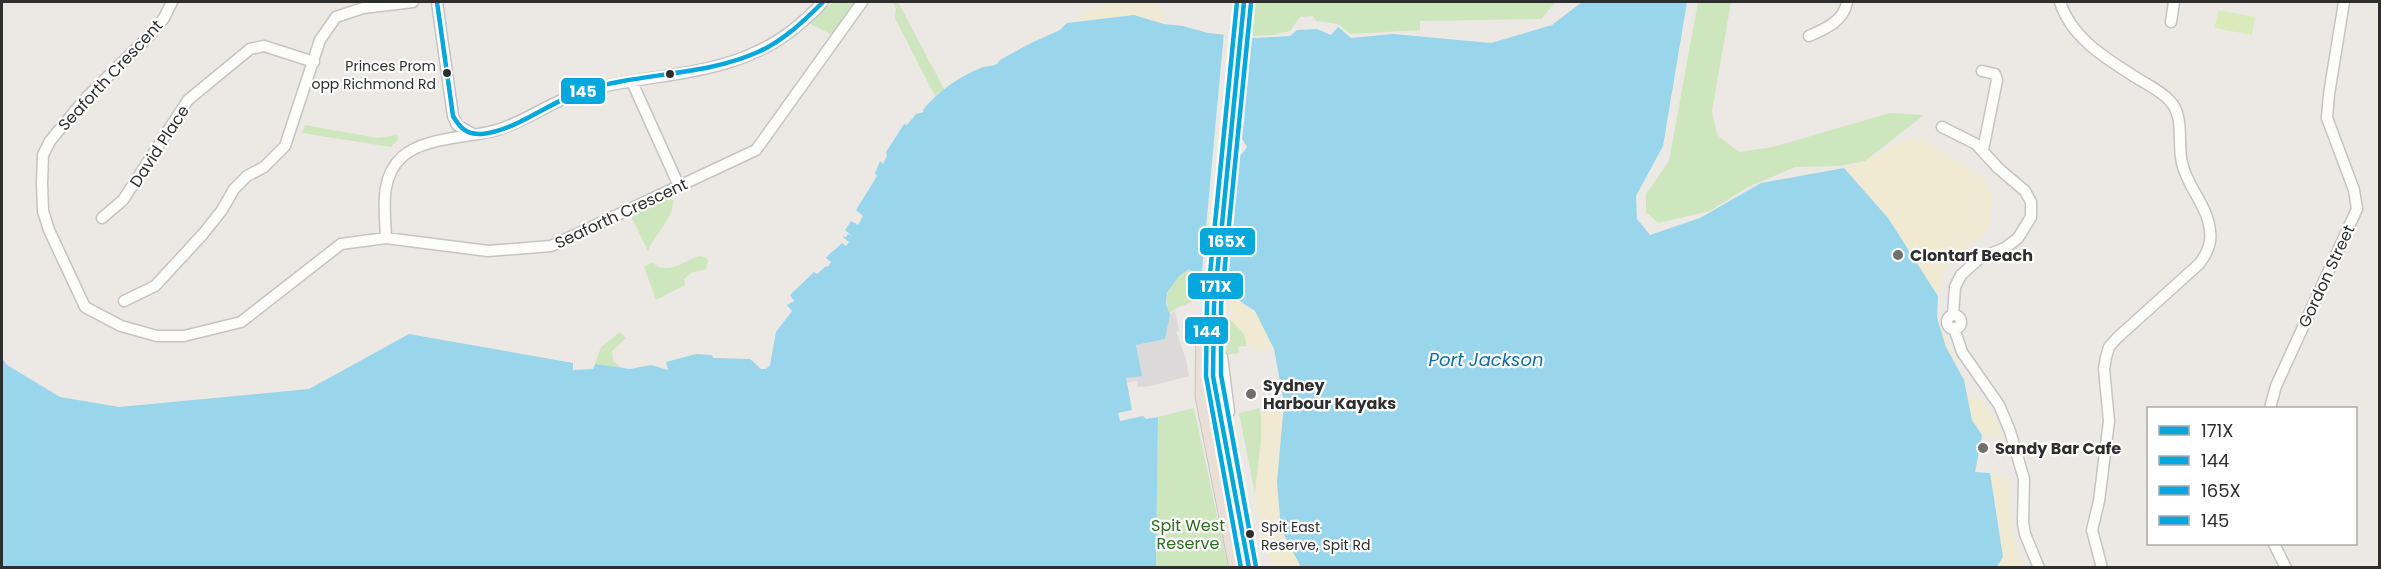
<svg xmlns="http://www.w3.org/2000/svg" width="2381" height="569" font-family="Poppins,sans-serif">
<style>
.industrial{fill:#dcd9db}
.green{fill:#cee6be}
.sand{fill:#f0ead3}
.pitch{fill:#d9eabb}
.water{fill:#99d6ec}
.pier{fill:#ece8e4}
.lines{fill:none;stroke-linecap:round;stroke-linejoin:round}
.minor-casing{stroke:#c5c4c5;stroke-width:13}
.highway-casing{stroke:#c6c5c4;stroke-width:17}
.minor{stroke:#fcfcfb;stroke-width:10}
.highway{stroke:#eadfd6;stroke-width:15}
.bus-1-casing{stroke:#fff;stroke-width:9}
.bus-2-casing{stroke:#fff;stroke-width:9}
.bus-3-casing{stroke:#fff;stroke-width:9}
.bus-4-casing{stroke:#fff;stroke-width:9}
.bus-1{stroke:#05a8dc;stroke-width:4.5}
.bus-2{stroke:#05a8dc;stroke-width:4.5}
.bus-3{stroke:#05a8dc;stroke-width:4.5}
.bus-4{stroke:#05a8dc;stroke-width:4.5}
.bus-dot{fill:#2e2e2e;stroke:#fff;stroke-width:2}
.poi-dot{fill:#706f6e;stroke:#fff;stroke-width:2}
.labels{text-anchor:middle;stroke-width:4.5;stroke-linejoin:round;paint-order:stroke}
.bus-label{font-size:14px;fill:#2e2e2e;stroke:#fff;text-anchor:end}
.street-label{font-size:16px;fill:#2e2e2e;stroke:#fff}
.poi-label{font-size:16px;font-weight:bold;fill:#2e2e2e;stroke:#fff;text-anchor:start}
.park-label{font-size:16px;fill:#2c6e1b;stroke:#fff}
.water-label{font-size:18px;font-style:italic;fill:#0d6fa3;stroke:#fff}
.line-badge{stroke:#fff;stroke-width:2}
.badge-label{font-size:16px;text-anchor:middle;font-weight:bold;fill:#fff}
</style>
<rect width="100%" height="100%" fill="#ece8e4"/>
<path class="industrial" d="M1175,311L1179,331L1176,332L1186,359L1189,376L1150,386L1138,387L1137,381L1126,383V378L1135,376V345L1165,339L1169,315Z"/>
<path class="green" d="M834,2H857L832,35L809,23Z
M893,2H898L944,89L935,96L895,18L896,9Z
M1251,2H1556L1541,19L1420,21V30L1351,34L1338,24L1316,21L1313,16L1300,17L1290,31L1273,35L1251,36Z
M1698,2H1731L1712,111L1717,135L1739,152L1773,147L1890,113L1924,115L1865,161L1839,166L1795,167L1748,187L1710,211L1658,223L1646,212V194L1669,161Z
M305,125L377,138L397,135L398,140L391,147L302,133Z
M666,196L673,200C675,216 654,236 648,251L630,214Z
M699,256L705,257L708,261L706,269L691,273L684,279L685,285L656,300L644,267L652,262C666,276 683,262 699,256Z
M1189,269L1196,274L1197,281L1194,289L1196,297C1189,307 1177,304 1169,315C1163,295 1170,278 1189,269Z
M1230,319L1247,337L1246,346L1238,347L1239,353L1225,355Z
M620,332L626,338L612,351L613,361L623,369L595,364L601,347Z
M1194,408L1228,567L1156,568L1158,417Z
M1259,408C1268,428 1257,472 1255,494L1239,413Z"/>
<path class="sand" d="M1110,2H1152L1163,11L1164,24L1134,15L1080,21L1078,15Z
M1908,138H1921L1985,179L1993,200L1989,228L1946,267L1938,296L1937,318L1964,380L1761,183L1844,168L1865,161Z
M1196,285V289L1222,290L1255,311L1274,349L1252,351L1251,345L1246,346C1247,333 1239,327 1230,319L1231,313L1227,303L1222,300L1196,299L1194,289Z
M1977,396C1991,408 1997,421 2003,438L1982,435L1972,420L1968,399Z
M1284,403L1277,482L1281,528L1301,567H1275L1263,546L1255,494L1261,439V413Z
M1990,475L2009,477C2008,508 2011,540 2026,567H1996L2003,557Z"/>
<path class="pitch" d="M2218,10L2255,17L2252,35L2215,28Z"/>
<path class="water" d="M1582,2H1687L1663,146L1636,196L1637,219L1650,235L1700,218L1761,183L1844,168L1888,218L1938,296L1937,318L1946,347L1964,380L1972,420L1982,435L1975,472L1990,473L2003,557L1996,568L1301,567L1281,529L1277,482L1284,403L1274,349L1255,311L1222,290L1198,291L1196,274L1189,269L1178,277L1167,293L1166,304L1170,315L1165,339L1136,345L1142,376L1126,378L1132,410L1118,413L1120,421L1143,416L1146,419L1158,417L1156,567H2V358L7,365L60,397L119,407L309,389L409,334L573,363V370L593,369L595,364L630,369L651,365L668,370L666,362L696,354L712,355L713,358L750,359L761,369H766L770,365L776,332L792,311L787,305L794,301L790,295L814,272L817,274L826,266L828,267L831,262L826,258C830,252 837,249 842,243L846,246L849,242L842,236L846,237L848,234L852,236L845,230L851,221L858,225L863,216L856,210L877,176L875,173L880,161L883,164L887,156L886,152L904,124L907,125L916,114L924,112L923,110C938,91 960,76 983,67C988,66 992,66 997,64L1000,60L1029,44L1060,30L1067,23L1134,15L1164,24L1183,26L1208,33L1255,38L1290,36L1297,30L1317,29L1331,35L1338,27L1351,38L1393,34L1491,43L1552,25Z"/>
<path class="pier" d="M1224,32L1248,34L1238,139L1243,140L1247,147L1242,154H1236L1221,293H1200Z"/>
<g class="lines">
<g class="minor-casing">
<path id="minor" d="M172,2L164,18L151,34L85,99L50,141L43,155L42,183L43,211L49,230L85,307L121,326L157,336H184L241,322L341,244L386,238L488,251L551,246L756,150L862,2
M437,2L453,116L457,125L473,134
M2060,2C2072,40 2109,60 2140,80C2150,86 2162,92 2170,101C2185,117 2177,143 2182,163C2187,187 2208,206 2210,231C2212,244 2207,254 2199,264L2117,338L2109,347L2106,357L2104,369L2109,421L2099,501L2092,530L2102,568
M2171,22L2174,2
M1809,36C1825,29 1844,21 1847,2
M1982,71L1995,74L1997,80L1983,150
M632,82L679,186
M1942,127L1976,144L1998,168L2025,191L2031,202V217L2018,238L2005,248L1980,258L1961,275L1955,287L1953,315
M102,218L123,200L188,100L250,49L264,46L314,62
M386,238C385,210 379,178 402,157C423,137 469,138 497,130C528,121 554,99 585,91C641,75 705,77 758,51C783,40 805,21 823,2
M124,301L155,286L203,234L222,210L234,189L247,176L264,167L285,146L320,40L336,17L363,8L413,2
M1947 322a7 7 0 1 1 14 0a7 7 0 1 1-14 0Z
M1954,328L1962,352L1999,405L2010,431L2024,479L2023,523L2025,534L2039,568
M1222,357L1229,412
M2270,408L2276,386L2357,209L2354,190L2327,118L2329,94L2344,2
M2274,544L2286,568"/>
</g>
<g class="highway-casing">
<path id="highway" d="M1244,2L1214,305L1213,376L1249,568
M1204,331L1203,396L1237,568"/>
</g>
<use href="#minor" class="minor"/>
<use href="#highway" class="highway"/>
<g class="bus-1-casing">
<path id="bus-1" d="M1244,2L1214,305L1213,376L1249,568"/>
</g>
<g class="bus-2-casing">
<path id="bus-2" d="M1237,2L1207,304L1206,376L1241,568"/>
</g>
<g class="bus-3-casing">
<path id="bus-3" d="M1251,3L1221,305V375L1256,567"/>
</g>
<g class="bus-4-casing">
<path id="bus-4" d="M437,2L453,116C460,128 467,135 482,134C518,130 549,102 583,91C640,72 702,77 758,52C783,41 804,21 823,2"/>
</g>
<use href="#bus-1" class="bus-1"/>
<use href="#bus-2" class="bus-2"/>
<use href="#bus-3" class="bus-3"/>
<use href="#bus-4" class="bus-4"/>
</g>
<g class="bus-dot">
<circle cx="447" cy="73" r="5"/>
<circle cx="670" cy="74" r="5"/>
<circle cx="1250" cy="534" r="5"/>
</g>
<g class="poi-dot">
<circle cx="1898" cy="255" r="6"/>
<circle cx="1251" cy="394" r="6"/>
<circle cx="1983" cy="448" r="6"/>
</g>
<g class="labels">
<g class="bus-label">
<text x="436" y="71">Princes Prom<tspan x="436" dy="18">opp Richmond Rd</tspan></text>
<text x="1261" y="532" text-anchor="start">Spit East<tspan x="1261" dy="18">Reserve, Spit Rd</tspan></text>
</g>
<g class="street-label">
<text transform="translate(110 75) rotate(-47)" y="6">Seaforth Crescent</text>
<text transform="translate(159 146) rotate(-57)" y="6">David Place</text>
<text transform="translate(621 213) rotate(-25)" y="6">Seaforth Crescent</text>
<text transform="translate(2326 276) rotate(-65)" y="6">Gordon Street</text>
</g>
<g class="poi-label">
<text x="1910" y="261">Clontarf Beach</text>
<text x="1263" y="391">Sydney<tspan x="1263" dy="18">Harbour Kayaks</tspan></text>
<text x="1995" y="454">Sandy Bar Cafe</text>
</g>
<g class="park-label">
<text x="1188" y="531">Spit West<tspan x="1188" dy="18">Reserve</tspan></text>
</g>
<g class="water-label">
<text x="1486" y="366">Port Jackson</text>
</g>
</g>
<g class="line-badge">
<rect x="560" y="77" width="46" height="28" rx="6" fill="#05a8dc"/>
<rect x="1199" y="227" width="57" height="29" rx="6" fill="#05a8dc"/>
<rect x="1187" y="272" width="57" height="28" rx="6" fill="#05a8dc"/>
<rect x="1184" y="316" width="45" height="29" rx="6" fill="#05a8dc"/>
</g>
<g class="badge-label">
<text x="583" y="97">145</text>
<text x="1227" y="247">165X</text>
<text x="1216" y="292">171X</text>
<text x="1207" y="337">144</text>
</g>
<rect width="2381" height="569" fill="none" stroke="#2e2e2e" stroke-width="6"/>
<rect x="2147" y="407" width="210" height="138" fill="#ffffff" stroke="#ababab" stroke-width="1.5"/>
<rect x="2159" y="426" width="30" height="9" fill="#05a8dc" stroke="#ababab" stroke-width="1.5"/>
<text x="2201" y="437" font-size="18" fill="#2e2e2e">171X</text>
<rect x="2159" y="456" width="30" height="9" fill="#05a8dc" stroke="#ababab" stroke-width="1.5"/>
<text x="2201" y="467" font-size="18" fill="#2e2e2e">144</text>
<rect x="2159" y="486" width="30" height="9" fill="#05a8dc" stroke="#ababab" stroke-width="1.5"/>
<text x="2201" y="497" font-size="18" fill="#2e2e2e">165X</text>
<rect x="2159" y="516" width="30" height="9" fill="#05a8dc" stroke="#ababab" stroke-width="1.5"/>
<text x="2201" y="527" font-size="18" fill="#2e2e2e">145</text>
</svg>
